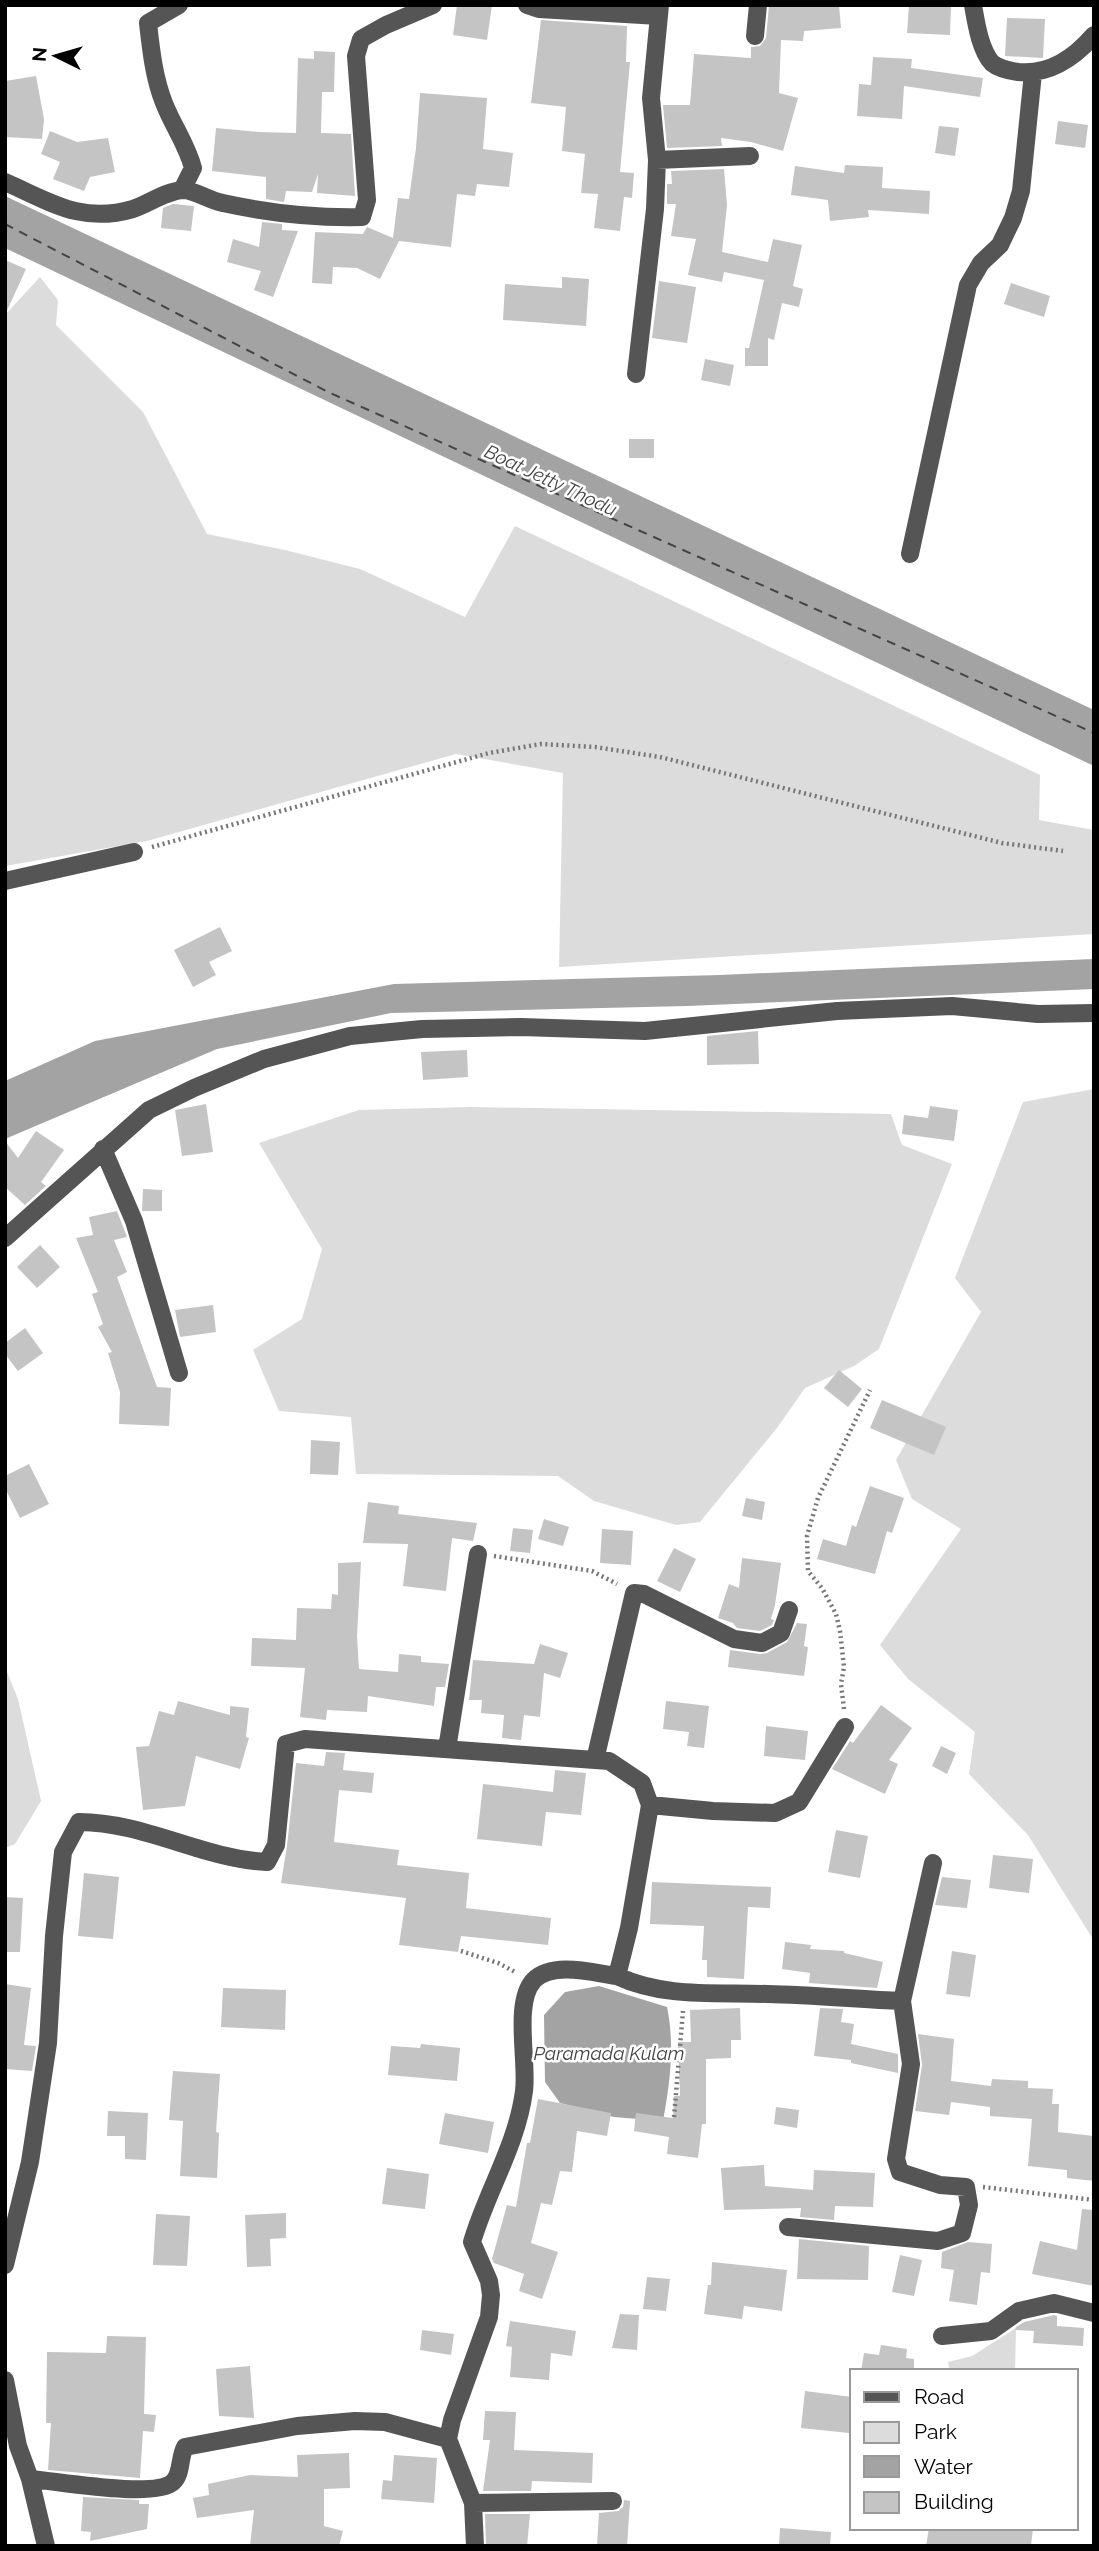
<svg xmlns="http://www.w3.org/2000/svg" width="1099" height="2551" font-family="Raleway,sans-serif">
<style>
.green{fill:#dcdcdc}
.water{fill:#a3a3a3}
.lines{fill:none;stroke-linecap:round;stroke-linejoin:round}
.ferry{stroke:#444;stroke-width:2;stroke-dasharray:9 7;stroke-linecap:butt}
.building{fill:#c4c4c4}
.path{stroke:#777;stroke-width:4.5;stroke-dasharray:2 3.5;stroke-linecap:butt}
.minor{stroke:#555;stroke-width:18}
.labels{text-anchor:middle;stroke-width:5;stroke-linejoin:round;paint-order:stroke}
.water-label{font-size:19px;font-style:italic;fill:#444;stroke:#fff}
</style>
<rect width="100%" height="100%" fill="#fff"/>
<path class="green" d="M40,277L58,300L56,325L143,412L207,534L285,550L360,569L465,617L515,526L1040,775L1039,820L1094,830V934L559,967L563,773L456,754L147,841L5,866V315Z
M1094,1089V1941L1028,1835L969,1774L975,1732L908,1679L880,1645L961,1529L912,1499L896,1460L981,1312L955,1278L1023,1102Z
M471,1107L891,1114L902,1145L952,1164L879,1349L854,1366L805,1388L777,1428L700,1522L676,1525L594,1501L558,1476L356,1474L351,1417L279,1411L253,1350L302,1319L322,1249L259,1143L359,1110Z
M5,1667L18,1699L41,1801L15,1844L5,1848Z
M1016,2328L1015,2371H950L948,2362L972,2356Z"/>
<path class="water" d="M5,196L1094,710V766L5,248Z
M1094,959V989L687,1006L391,1013L217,1049L5,1139V1081L95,1041L394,984L720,975Z
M599,1986L667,2007C675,2045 670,2083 663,2121L614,2117L560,2103L545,2082L544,2015L565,1992Z"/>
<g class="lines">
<path class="ferry" d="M5,224L328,392L1094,733"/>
</g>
<path class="building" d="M457,5H492L487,40L453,35Z
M769,5H839L841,28L804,31L803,41L781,40L779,93L798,98L783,151L751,142L721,138L722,146L667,148L663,105H690L694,54L751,58V47L760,46L766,38Z
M909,5H951L950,35L907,33Z
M1007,18L1045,19L1043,58L1005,56Z
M541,20L627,26L626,62H630L620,172L634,173L632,198L624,197L620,231L594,228L598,194L581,193L585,154L562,151L566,107L531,103Z
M314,51L335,52L334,92H322L321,133L351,134L355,196L317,193L318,174L312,192L286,191L284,202L266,199V177L212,171L216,128L259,132L296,133L298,58L314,59Z
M873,57L912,59L911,68L983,78L980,97L904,86L902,119L857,116L859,84L871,85Z
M36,76L44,119L42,139L5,137V81Z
M420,93L487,98L483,149L513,153L509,187L477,184L475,196L457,194L451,247L399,241L380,279L357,268L333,267L332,284L312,283L315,232L363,234L367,227L393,238L398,198L409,199L416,148Z
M1058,121L1088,125L1085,148L1055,144Z
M939,126L959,128L955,156L935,153Z
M50,131L77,142L108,138L115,172L90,177L84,191L53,179L60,162L41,154Z
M845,165L883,167L882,188L930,191L929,214L868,210L869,217L830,221L828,200L791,195L795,166L844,173Z
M724,169L727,205L722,252L768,262L773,239L802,245L793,286L803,289L799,307L782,303L774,340L768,338V366H745V348H749L764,280L724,272L722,282L688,275L696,239L671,236L676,204H667V184H672L671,171Z
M173,204L194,206L191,231L161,228L163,208Z
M262,222L282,224V230L298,231L273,297L254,290L261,271L227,262L233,239L259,247Z
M5,260L26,269L5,315Z
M562,277L589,279L586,326L503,320L505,284L562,288Z
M659,281L696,287L687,343L652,338Z
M1011,283L1050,296L1044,317L1004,304Z
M705,359L734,365L730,386L701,380Z
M629,439H654V458H629Z
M220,927L232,951L209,962L216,975L193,987L174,950Z
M758,1031L759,1064L707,1065V1036Z
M467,1050L468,1077L423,1080L421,1052Z
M206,1104L213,1152L182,1156L175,1110Z
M930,1106L958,1110L954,1141L902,1134L904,1115L928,1118Z
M36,1131L64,1150L41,1182L46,1186L25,1205L5,1187V1141L18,1158Z
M143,1189L162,1190V1211H142Z
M117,1211L127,1237L114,1240L127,1272L117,1277L157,1387L171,1388L169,1426L119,1424L120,1392L108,1353L112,1352L98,1327L103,1324L92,1294L98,1292L76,1238L93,1235L89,1217Z
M40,1245L60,1267L37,1288L17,1267Z
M213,1305L216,1332L180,1337L175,1310Z
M25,1328L43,1353L18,1371L5,1354V1343Z
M839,1370L862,1389L848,1407L824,1388Z
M882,1400L946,1427L934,1455L870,1428Z
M311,1440L340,1442L338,1475L310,1474Z
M29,1464L49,1504L20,1518L5,1488V1476Z
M870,1486L904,1498L892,1533L887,1531L875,1574L817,1559L823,1539L846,1546L852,1525L856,1527Z
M746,1498L765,1502L762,1520L742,1516Z
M368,1502L399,1506L398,1514L477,1523L473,1541L452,1538L446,1591L403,1586L408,1544L363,1543Z
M544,1519L569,1527L563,1546L538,1539Z
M513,1528L533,1530L530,1553L510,1551Z
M602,1529L633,1531L631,1565L600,1563Z
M674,1548L696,1559L680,1592L657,1581Z
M742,1558L781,1563L775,1605L771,1619L774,1620L772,1625L760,1631L737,1628L733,1623L718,1618L729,1584L739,1588Z
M361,1562L357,1636L359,1669L398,1672L399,1654L421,1656V1662L449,1664L445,1687H436L434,1706L368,1696L367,1712L327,1710L326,1720L300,1717L305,1668L251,1666L252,1638L296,1640L297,1608L331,1609L332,1594L338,1595V1563Z
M797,1623L807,1624L804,1646L808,1647L804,1676L728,1667L730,1650L760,1654L767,1653L787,1642Z
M540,1644L568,1653L560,1678L544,1673L540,1717L524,1715L521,1740L502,1738L504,1715L481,1713L482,1700H469L473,1660L534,1664Z
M178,1701L230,1715V1706L249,1708L246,1737L249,1738L240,1769L196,1756L185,1806L143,1810L136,1747L149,1746L159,1711L174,1715Z
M666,1701L709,1706L704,1748L687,1746L689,1732L663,1729Z
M881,1705L912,1728L889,1760L898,1764L885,1794L832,1769L850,1741L853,1743Z
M766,1726L808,1731L805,1760L764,1756Z
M941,1746L956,1753L947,1774L932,1766Z
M326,1752L345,1753L343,1770L374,1773L372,1793L339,1790L334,1842L399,1850L397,1865L469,1873L466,1908L551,1918L548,1945L461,1936L458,1952L399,1945L406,1898L281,1883L287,1846L296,1763L324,1766Z
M555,1770L586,1773L581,1815L546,1812L542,1846L477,1839L483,1784L553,1792Z
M836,1830L868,1836L860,1878L828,1872Z
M993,1855L1033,1859L1029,1893L989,1888Z
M84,1873L119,1877L113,1939L78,1936Z
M942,1877L971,1880L967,1908L935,1905Z
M652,1882L771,1887L770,1908L748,1907L744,1979L707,1977V1960H702L704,1926L650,1924Z
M5,1897L23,1898L20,1952H5Z
M785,1942L811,1945L810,1949L844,1951V1953L883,1962L877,1988L809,1983L810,1973L782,1969Z
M952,1951L976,1955L970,1997L946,1994Z
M5,1984L31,1988L24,2045L36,2046L32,2071L5,2069Z
M223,1988L286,1990L285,2030L221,2027Z
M740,2008L741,2040H731V2058L706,2059V2124H702L698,2158L667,2154L669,2137L634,2131L636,2113L673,2118L674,2096H680L678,2042H691L690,2010Z
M820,2008L843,2009L841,2022L854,2024L851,2044L898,2054V2073L851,2063V2060L814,2056Z
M918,2034L954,2039L951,2081L991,2086L992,2079L1028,2081V2088L1053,2089L1052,2104H1059L1058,2132L1094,2136V2181L1067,2178V2170L1028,2166L1032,2119L990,2116V2107L951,2102L949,2115L915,2111L922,2065Z
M421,2044L460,2048L457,2081L388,2075L391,2046L420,2048Z
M173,2071L220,2074L216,2132L219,2133L217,2178L180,2176L183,2121L169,2120Z
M538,2099L611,2113L607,2136L577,2131L572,2172L560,2171L552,2205L541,2203L531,2243L558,2252L542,2299L519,2291L524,2274L494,2263L492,2259L507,2205L516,2207L527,2143H530Z
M776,2107L799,2110L797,2128L774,2124Z
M108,2111L148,2113L146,2160L125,2159V2136H107Z
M445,2113L494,2122L488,2153L439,2144Z
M764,2165L765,2186L813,2190L814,2170L875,2173L873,2207L835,2206L834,2220L800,2217L801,2208L724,2210L721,2168Z
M387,2168L429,2174L425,2209L382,2204Z
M1082,2209L1094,2210V2286L1032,2274L1040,2241L1077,2250Z
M286,2213V2238L270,2239L271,2266L247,2267L245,2215Z
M156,2214L190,2216L187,2266L153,2265Z
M799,2239L869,2246L868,2280L797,2279Z
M968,2242L992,2244L990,2273L981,2272L977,2305L949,2301L954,2270L941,2268L942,2252Z
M900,2255L922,2260L914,2296L892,2292Z
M712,2262L787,2270L782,2311L744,2306L742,2319L704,2314L708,2285H711Z
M647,2277L670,2279L666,2311L643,2309Z
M620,2314L639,2315L637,2350L612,2348Z
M1054,2315L1057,2316V2326L1084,2328L1083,2346L1033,2343L1034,2331L1015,2330L1016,2327L1024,2322Z
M510,2321L576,2331L572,2356L551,2353L549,2380L510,2377L512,2347L506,2346Z
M422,2330L454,2334L451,2355L420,2350Z
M107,2336L146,2337L144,2414L156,2415L154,2432L143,2431L140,2478L48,2470L51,2423H46L47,2352L106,2353Z
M881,2345L907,2349L906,2358L914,2359V2371H861L864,2353L879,2355Z
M250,2366L254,2418L219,2416L216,2369Z
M805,2391L852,2397L849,2433L801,2428Z
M485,2411L516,2412L514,2450L593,2453L592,2483L532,2481L531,2491H483L490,2440H483Z
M349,2453L350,2488L324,2489V2526L343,2531L339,2546H250L254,2510L197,2518L193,2498L209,2495L208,2484L250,2475L298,2477L297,2455Z
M394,2455L437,2458L434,2503L381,2499L383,2480L392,2481Z
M83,2497L139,2500V2504H149L147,2529L90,2541L91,2532L81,2531Z
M624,2500L630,2501L627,2546H597L599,2513L618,2511L623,2507Z
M485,2514H530L527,2546H486Z
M780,2528L831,2532L830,2546H779Z
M929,2528H1033L1031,2546H926Z"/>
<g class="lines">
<path class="path" d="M152,847L489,753L541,744L595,747L660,757L1002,843L1063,851
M494,1556L592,1571L617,1584
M844,1709L841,1684L844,1667L840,1631L836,1614L822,1588L808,1571L807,1536L818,1498L870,1390
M461,1951L498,1963L517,1973
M674,2117L683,2011
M983,2187L1094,2200"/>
<path class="minor" d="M179,5L148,23C151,50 154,78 164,103C173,126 187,145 193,168L182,190
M527,5L539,9L659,16
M973,5C976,22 980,50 992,63C998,68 1011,71 1018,72C1050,75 1074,58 1094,35
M755,36L758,5
M657,160L750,156
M5,182C51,202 81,224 133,209C148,204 166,191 183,190C194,190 211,201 223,203C268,213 316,218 362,217L367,200L356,56L361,39L386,25L433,5
M636,374L655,209L657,160L651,98L660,5
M910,554L968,285L981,263L1000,245L1013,218L1021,191L1033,73
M5,881L134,852
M103,1149L134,1221L179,1373
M5,1238L149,1110L194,1088L264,1059L350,1036L422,1029L521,1027L645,1031L837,1011L952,1006L1038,1014L1094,1013
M447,1749L478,1554
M595,1760L634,1593L644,1594L734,1639L762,1643L781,1633L789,1610
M650,1805L713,1811L775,1813L799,1802L845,1727
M617,1976C664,1998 716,1992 767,1994C812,1995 857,1999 902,2001
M788,2227L938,2241L962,2233L969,2205L966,2187L940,2185L900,2172L896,2159L911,2064L902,2001L933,1863
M5,2265L30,2162L48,2043L54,1936L63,1852L79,1822C144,1822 203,1859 267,1862L276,1845L286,1744L305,1739L609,1761L642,1783L650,1805L629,1928L617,1976C594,1973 553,1961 534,1980C513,2002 528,2062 524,2091C517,2145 487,2191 472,2242L489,2281L491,2295L489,2317L452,2420L448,2439L473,2503L475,2546
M942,2336L991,2331L1019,2311L1054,2303L1094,2313
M5,2380L18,2446L30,2479L46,2546
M30,2479C57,2481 155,2499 173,2482C182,2474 179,2458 185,2447L297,2426L355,2421L385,2422L448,2439
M473,2503L613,2501"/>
</g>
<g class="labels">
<g class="water-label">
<text transform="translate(551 480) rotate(25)" y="7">Boat Jetty Thodu</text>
<text x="609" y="2060">Paramada Kulam</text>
</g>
</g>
<rect width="1099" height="2551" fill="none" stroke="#000000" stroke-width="14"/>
<rect x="850" y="2369" width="228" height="161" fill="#ffffff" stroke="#999999" stroke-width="2"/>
<rect x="864" y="2392" width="35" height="10" fill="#555555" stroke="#999999" stroke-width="2"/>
<text x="914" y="2404" font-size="21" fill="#000000">Road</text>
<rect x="864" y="2422" width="35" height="21" fill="#dcdcdc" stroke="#999999" stroke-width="2"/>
<text x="914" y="2439" font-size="21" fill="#000000">Park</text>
<rect x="864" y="2456" width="35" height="21" fill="#a3a3a3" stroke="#999999" stroke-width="2"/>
<text x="914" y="2474" font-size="21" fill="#000000">Water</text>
<rect x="864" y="2492" width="35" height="21" fill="#c4c4c4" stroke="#999999" stroke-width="2"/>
<text x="914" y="2509" font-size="21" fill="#000000">Building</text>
<g transform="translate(56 56) rotate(275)" stroke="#ffffff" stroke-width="5" paint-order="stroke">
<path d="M0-5L12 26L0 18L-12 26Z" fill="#000000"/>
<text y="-10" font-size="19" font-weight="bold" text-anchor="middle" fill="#000000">N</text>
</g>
</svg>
